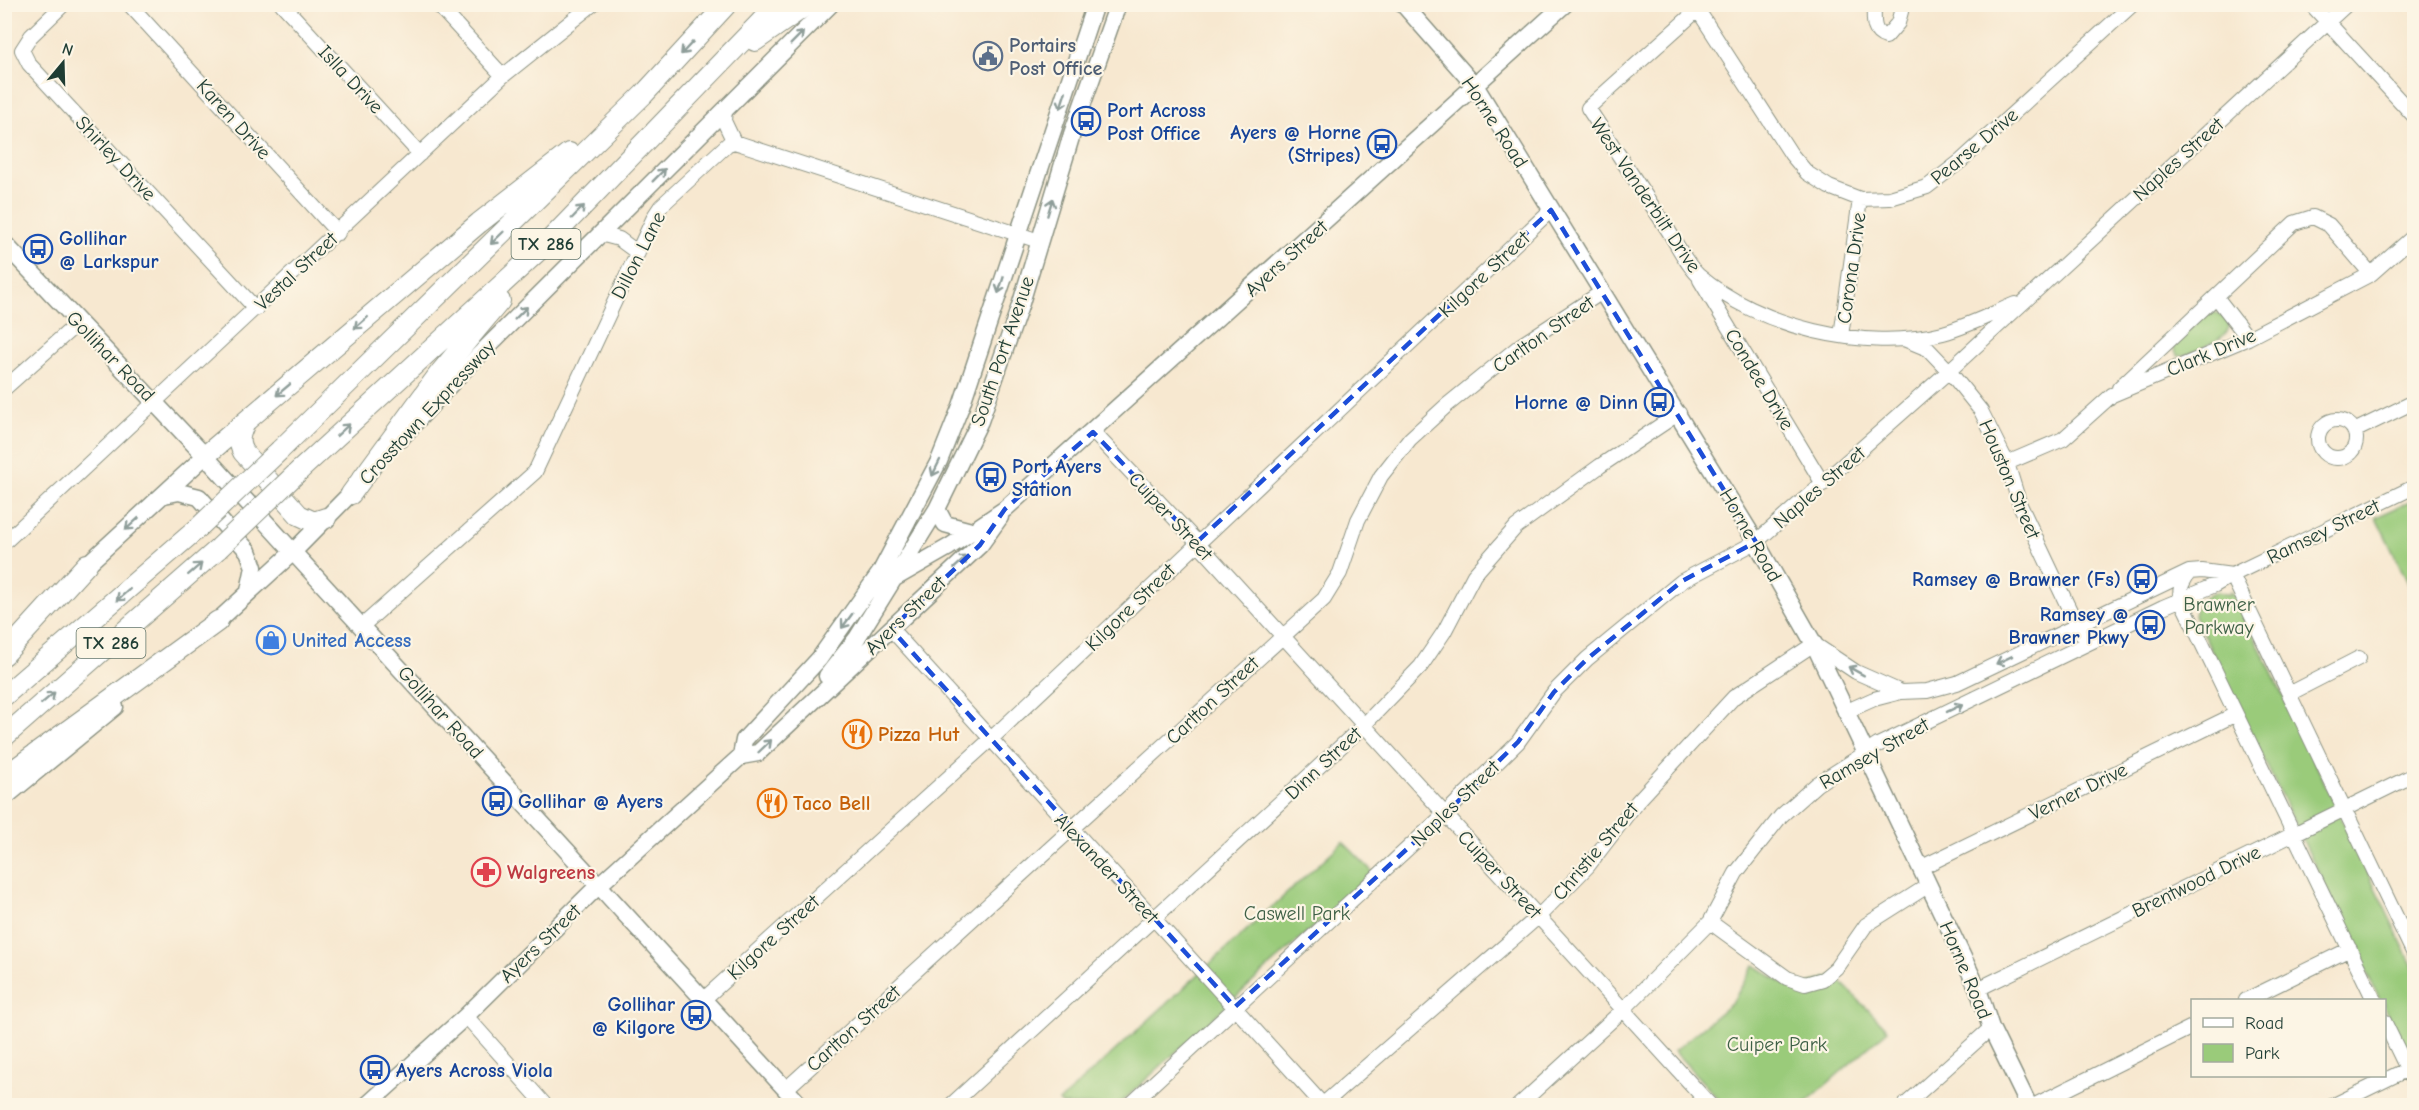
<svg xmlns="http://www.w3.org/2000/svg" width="2419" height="1110" font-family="'Comic Neue',sans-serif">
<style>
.green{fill:#9acb7a;stroke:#5c8457;stroke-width:1.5}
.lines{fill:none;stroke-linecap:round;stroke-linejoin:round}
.minor-casing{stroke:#8b9282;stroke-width:16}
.major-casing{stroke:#8b9282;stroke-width:19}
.highway-casing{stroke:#8b9282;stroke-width:22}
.minor{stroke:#fff;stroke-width:14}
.major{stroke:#fff;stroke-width:16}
.highway{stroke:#fff;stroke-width:20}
.highway-bridge-casing{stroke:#8b9282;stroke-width:22;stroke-linecap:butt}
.highway-bridge{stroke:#fff;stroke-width:20}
.oneway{stroke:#8f9e9a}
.marked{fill:none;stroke:#1d4ed8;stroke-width:4.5;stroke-dasharray:12 8;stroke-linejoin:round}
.labels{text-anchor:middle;stroke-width:4.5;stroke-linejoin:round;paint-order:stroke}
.shield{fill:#fcf5e5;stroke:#617469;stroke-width:1.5}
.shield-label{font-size:18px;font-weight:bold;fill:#1f3d34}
.service-label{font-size:20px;font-weight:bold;fill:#4e5e75;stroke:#fcf5e5;text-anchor:start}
.street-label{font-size:20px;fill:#1f3d34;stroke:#fcf5e5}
.transit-label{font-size:20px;font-weight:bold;fill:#164399;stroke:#fcf5e5;text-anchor:start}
.park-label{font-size:20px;fill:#3e6046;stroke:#fcf5e5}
.shop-label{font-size:20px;font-weight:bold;fill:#366cbe;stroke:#fcf5e5;text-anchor:start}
.food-label{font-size:20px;font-weight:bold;fill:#c56008;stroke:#fcf5e5;text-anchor:start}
.health-label{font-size:20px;font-weight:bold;fill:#be3a42;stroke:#fcf5e5;text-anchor:start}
</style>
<rect width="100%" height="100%" fill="#fcf5e5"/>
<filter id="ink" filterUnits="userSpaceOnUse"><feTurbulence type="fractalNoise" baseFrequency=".0167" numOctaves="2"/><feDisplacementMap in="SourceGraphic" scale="12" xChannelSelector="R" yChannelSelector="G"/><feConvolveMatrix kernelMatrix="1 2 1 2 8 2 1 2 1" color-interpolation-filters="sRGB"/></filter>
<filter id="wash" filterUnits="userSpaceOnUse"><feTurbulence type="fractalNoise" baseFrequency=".008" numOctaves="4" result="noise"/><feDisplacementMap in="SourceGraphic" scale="24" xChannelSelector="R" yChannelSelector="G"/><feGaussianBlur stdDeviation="1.35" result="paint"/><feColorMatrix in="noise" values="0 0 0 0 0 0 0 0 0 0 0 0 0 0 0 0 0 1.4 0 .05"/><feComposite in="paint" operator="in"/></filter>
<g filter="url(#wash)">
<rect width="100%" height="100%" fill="#f7e8d0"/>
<path class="green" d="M2214,312C2256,329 2199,349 2184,356H2178L2173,347L2175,342L2206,314Z
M2414,500V595L2376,517Z
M2217,592L2229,595L2230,592L2236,598L2414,969V1071L2385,1009L2384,1000H2380L2194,615C2197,601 2204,596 2217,592Z
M1343,842L1373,872L1118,1105H1062L1059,1102Z
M1754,965L1784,984L1798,988L1834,975L1888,1030L1803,1105H1724L1674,1051L1732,1003Z"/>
</g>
<g filter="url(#ink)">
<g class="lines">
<g class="minor-casing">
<path id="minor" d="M64,4L31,36L22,50L29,64L256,309
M129,4L338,233
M282,4L420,154
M437,4L503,76
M1694,4L1791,154L1807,173L1829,187L1860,199L1890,198L1927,187L1962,160L2133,4
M1704,4L1588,108C1614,148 1641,189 1668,230C1677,244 1686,264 1698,275C1758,327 1866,353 1943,333C1968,326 1992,314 2015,304
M1874,4C1874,18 1871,33 1886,37L1898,23L1903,4
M2311,4L2414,116
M725,109L724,121L734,142
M600,234L619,239L638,253
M1700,280L1823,484
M2217,298L2248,338
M1841,336L1860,199
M1904,339L1928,349L1949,371L1981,411L2007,463L2020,505L2081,634
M2119,388L2294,223L2313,217L2329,225L2371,274
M4,389L79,322
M2318 439a19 19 0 1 1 38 0a19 19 0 1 1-38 0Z
M2354,431L2414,402
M1093,432L1197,542L1711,1106
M2007,463L2063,439L2112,395L2248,338L2371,274L2414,236
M4,543L503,76L593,4
M2189,572C2183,582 2178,589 2181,600L2374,1000
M2232,575L2414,954
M362,626L535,472L655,215L661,206L728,144L734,142L741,144L1039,241
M891,629L1324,1106
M2289,694L2359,658
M1845,712L1874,699L1901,692L1927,691L1957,683L2189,572L2202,571L2232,575
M1920,868L2236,714
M1710,922L1787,978L1805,984L1823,979L1836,968L1866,925L1929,885
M1978,989L2414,775
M704,999L991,739L1551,210
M2246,1000L2350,949
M466,1016L546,1106
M2384,1021L2414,1083
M786,1089L1324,599L1340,573L1358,520L1381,476L1410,439L1446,406L1521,345L1602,292
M950,1106L1363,726L1421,666L1444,632L1474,575L1516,527L1600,466L1679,413
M1129,1106L1445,814L1518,742L1554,692L1587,659L1682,581L1756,542L1949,371L2347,4
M1321,1106L1539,916L1588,866L1637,802L1734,697L1814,644L1856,672L1901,692
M1518,1106L1624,1009L1710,922L1736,873L1781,816L1817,784L1878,745L2163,607L2215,585L2232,575L2414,487
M1904,1106L1991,1028
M2033,1106L2192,1027
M2332,1106L2414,1066"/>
</g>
<g class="major-casing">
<path id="major" d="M1403,4L1476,87L1756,542L1814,644L1978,989L1991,1028L2029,1106
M4,243L205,456L801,1106
M400,439L457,377L831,4
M164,495L179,492L199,497L248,551L254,567L249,591
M937,509L945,524L971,531
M78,573L205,456
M893,579L949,547L1005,509L1565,4
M209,629L293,552L359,485
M827,676L857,638L937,509L980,421L1021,303L1072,134L1118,4
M741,756L744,740L819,659L880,573L939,461L961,406L1095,4
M4,798L115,707
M366,1106L466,1016L599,885L720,775L741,756L758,753L980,545L1000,517"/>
</g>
<g class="highway-casing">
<path id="highway" d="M755,41L808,4
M245,423C240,433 237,441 243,452L299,515L314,522L326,518
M280,450L644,94L727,4
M205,456L479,223L569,153
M300,470L547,243L778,4
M351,494L439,374L500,301
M4,655L87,564
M4,696L198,528
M4,737L218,549
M4,777L218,621"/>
</g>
<use href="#minor" class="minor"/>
<use href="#major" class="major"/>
<use href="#highway" class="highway"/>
<g class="highway-bridge-casing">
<path id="highway-bridge" d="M198,528L280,450
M218,549L300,470"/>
</g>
<use href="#highway-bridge" class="highway-bridge"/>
</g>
<defs><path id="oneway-shaft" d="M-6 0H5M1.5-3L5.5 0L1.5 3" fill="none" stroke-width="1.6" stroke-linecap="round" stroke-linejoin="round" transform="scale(1.5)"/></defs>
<g class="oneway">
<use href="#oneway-shaft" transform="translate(797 38) rotate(-45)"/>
<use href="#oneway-shaft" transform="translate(687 48) rotate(133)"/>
<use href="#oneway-shaft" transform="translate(1063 100) rotate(108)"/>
<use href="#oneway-shaft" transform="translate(659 175) rotate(-45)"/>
<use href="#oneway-shaft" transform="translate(1050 207) rotate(-73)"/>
<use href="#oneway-shaft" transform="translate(578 212) rotate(-46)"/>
<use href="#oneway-shaft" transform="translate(497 238) rotate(136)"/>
<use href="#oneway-shaft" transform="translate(1001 285) rotate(108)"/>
<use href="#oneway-shaft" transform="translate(521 313) rotate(-45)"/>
<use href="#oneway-shaft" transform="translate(361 323) rotate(139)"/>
<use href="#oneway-shaft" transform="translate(283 390) rotate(140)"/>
<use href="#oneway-shaft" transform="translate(343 430) rotate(-42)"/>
<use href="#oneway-shaft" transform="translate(936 468) rotate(116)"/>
<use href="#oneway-shaft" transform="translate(132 524) rotate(138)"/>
<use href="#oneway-shaft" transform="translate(961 562) rotate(-42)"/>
<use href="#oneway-shaft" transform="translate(195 569) rotate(-41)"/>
<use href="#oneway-shaft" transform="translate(123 595) rotate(139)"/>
<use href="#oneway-shaft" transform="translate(847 621) rotate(126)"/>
<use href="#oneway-shaft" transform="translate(2004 660) rotate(154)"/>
<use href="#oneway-shaft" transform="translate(1856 671) rotate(-151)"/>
<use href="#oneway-shaft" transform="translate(48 698) rotate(-41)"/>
<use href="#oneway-shaft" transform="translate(1955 708) rotate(-26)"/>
<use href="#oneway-shaft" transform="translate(765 746) rotate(-44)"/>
</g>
</g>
<path class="marked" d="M1551,210L1756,542L1682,581L1587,659L1554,692L1518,742L1445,814L1235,1007L891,629L980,545L1005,509L1093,432L1197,542Z"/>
<defs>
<g id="civic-ring" transform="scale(1.5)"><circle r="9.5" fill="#fcf5e5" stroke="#5c6f8a" stroke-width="1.5"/><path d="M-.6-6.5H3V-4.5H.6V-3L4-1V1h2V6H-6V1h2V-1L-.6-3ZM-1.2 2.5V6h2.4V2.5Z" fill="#5c6f8a"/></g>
<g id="bus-ring" transform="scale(1.5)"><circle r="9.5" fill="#fcf5e5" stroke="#1a4fb4" stroke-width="1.5"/><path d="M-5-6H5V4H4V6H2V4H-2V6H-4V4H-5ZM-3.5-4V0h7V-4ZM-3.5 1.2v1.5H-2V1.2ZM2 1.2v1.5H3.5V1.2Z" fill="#1a4fb4"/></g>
<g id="shop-ring" transform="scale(1.5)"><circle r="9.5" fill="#fcf5e5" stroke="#3f7fe0" stroke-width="1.5"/><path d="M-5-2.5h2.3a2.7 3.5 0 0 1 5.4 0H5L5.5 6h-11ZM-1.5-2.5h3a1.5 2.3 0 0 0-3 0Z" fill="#3f7fe0"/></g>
<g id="restaurant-ring" transform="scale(1.5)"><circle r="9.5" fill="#fcf5e5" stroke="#e8710a" stroke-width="1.5"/><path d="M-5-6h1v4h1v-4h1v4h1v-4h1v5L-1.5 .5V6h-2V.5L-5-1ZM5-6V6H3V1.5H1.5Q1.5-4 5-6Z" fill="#e8710a"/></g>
<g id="pharmacy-ring" transform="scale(1.5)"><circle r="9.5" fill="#fcf5e5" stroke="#e0444e" stroke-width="1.5"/><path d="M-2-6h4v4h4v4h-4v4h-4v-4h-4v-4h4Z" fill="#e0444e"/></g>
</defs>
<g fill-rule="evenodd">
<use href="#civic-ring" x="988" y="56"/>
<use href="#bus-ring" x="1086" y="121"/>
<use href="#bus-ring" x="1382" y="144"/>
<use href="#bus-ring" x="38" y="249"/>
<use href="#bus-ring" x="1659" y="402"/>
<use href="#bus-ring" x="991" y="477"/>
<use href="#bus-ring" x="2142" y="579"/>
<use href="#bus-ring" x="2150" y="625"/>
<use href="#shop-ring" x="271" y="640"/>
<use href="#restaurant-ring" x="857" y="734"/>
<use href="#bus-ring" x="497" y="801"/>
<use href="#restaurant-ring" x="772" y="803"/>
<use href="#pharmacy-ring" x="486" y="872"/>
<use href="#bus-ring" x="696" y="1015"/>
<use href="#bus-ring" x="375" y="1070"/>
</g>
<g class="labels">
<g class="shield">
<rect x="511.5" y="229" width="69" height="30" rx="4.5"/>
<rect x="76.5" y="628" width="69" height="30" rx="4.5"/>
</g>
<g class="shield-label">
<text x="546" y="250">TX 286</text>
<text x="111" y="649">TX 286</text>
</g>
<g class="service-label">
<text x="1009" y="52">Portairs<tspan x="1009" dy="23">Post Office</tspan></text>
</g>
<g class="street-label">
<text transform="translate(351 79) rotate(47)" y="7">Islla Drive</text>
<text transform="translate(234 119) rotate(48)" y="7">Karen Drive</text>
<text transform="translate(1495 122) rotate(57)" y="7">Horne Road</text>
<text transform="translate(1974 146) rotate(-40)" y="7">Pearse Drive</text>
<text transform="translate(116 158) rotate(47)" y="7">Shirley Drive</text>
<text transform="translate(2178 159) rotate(-42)" y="7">Naples Street</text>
<text transform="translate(1646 195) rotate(56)" y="7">West Vanderbilt Drive</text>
<text transform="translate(638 255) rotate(-63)" y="7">Dillon Lane</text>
<text transform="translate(1286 258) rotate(-42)" y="7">Ayers Street</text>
<text transform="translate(1851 268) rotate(-82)" y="7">Corona Drive</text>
<text transform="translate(296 271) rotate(-43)" y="7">Vestal Street</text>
<text transform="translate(1484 274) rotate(-43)" y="7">Kilgore Street</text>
<text transform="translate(1543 334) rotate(-35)" y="7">Carlton Street</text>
<text transform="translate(1002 351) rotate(-71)" y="7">South Port Avenue</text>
<text transform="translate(2211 352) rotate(-23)" y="7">Clark Drive</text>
<text transform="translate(111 356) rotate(46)" y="7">Gollihar Road</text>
<text transform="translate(1760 379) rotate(59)" y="7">Condee Drive</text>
<text transform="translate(427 412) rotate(-47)" y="7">Crosstown Expressway</text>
<text transform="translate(2010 479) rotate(67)" y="7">Houston Street</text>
<text transform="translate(1819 487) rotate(-41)" y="7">Naples Street</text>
<text transform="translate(1171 516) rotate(47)" y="7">Cuiper Street</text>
<text transform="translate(2323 531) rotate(-26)" y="7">Ramsey Street</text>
<text transform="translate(1751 535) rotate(60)" y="7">Horne Road</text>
<text transform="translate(1130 607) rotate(-44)" y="7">Kilgore Street</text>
<text transform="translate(905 615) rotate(-44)" y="7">Ayers Street</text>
<text transform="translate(1212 700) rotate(-43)" y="7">Carlton Street</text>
<text transform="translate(441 712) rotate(48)" y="7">Gollihar Road</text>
<text transform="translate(1874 753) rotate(-30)" y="7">Ramsey Street</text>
<text transform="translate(1323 763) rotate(-43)" y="7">Dinn Street</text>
<text transform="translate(2078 791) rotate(-26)" y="7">Verner Drive</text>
<text transform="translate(1455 803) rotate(-44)" y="7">Naples Street</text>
<text transform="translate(1595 851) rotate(-50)" y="7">Christie Street</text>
<text transform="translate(1107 868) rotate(47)" y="7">Alexander Street</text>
<text transform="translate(1500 874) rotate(47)" y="7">Cuiper Street</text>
<text transform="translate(2196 881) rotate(-26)" y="7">Brentwood Drive</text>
<text transform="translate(773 937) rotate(-42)" y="7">Kilgore Street</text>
<text transform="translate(540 943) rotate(-44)" y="7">Ayers Street</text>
<text transform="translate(1966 970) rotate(67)" y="7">Horne Road</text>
<text transform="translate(853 1028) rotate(-42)" y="7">Carlton Street</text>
</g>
<g class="transit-label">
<text x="1107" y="117">Port Across<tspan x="1107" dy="23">Post Office</tspan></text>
<text x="1361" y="139" text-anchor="end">Ayers @ Horne<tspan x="1361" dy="23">(Stripes)</tspan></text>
<text x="59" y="245">Gollihar<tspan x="59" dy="23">@ Larkspur</tspan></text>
<text x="1638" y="409" text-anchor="end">Horne @ Dinn</text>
<text x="1012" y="473">Port Ayers<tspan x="1012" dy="23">Station</tspan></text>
<text x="2121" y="586" text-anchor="end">Ramsey @ Brawner (Fs)</text>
<text x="2129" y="621" text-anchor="end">Ramsey @<tspan x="2129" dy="23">Brawner Pkwy</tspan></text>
<text x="518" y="808">Gollihar @ Ayers</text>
<text x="675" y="1011" text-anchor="end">Gollihar<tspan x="675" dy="23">@ Kilgore</tspan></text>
<text x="396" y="1077">Ayers Across Viola</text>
</g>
<g class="park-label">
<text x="2219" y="611">Brawner<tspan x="2219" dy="23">Parkway</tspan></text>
<text x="1297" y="920">Caswell Park</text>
<text x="1777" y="1051">Cuiper Park</text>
</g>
<g class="shop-label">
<text x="292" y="647">United Access</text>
</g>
<g class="food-label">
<text x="878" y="741">Pizza Hut</text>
<text x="793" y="810">Taco Bell</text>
</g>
<g class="health-label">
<text x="507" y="879">Walgreens</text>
</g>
</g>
<rect width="2419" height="1110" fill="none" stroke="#fcf5e5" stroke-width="24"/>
<rect x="2191" y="999" width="195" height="78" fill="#fcf5e5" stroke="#a4ab9e" stroke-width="1.5"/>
<rect x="2203" y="1018" width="30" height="9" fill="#ffffff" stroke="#a4ab9e" stroke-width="1.5"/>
<text x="2245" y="1029" font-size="18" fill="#1f3d34">Road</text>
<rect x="2203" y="1044" width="30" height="18" fill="#9acb7a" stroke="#a4ab9e" stroke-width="1.5"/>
<text x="2245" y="1059" font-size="18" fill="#1f3d34">Park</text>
<g transform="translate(63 63) rotate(19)" stroke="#fcf5e5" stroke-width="4.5" paint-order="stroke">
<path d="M0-4.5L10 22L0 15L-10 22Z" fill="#1f3d34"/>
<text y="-9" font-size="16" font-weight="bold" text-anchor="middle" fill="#1f3d34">N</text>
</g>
</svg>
